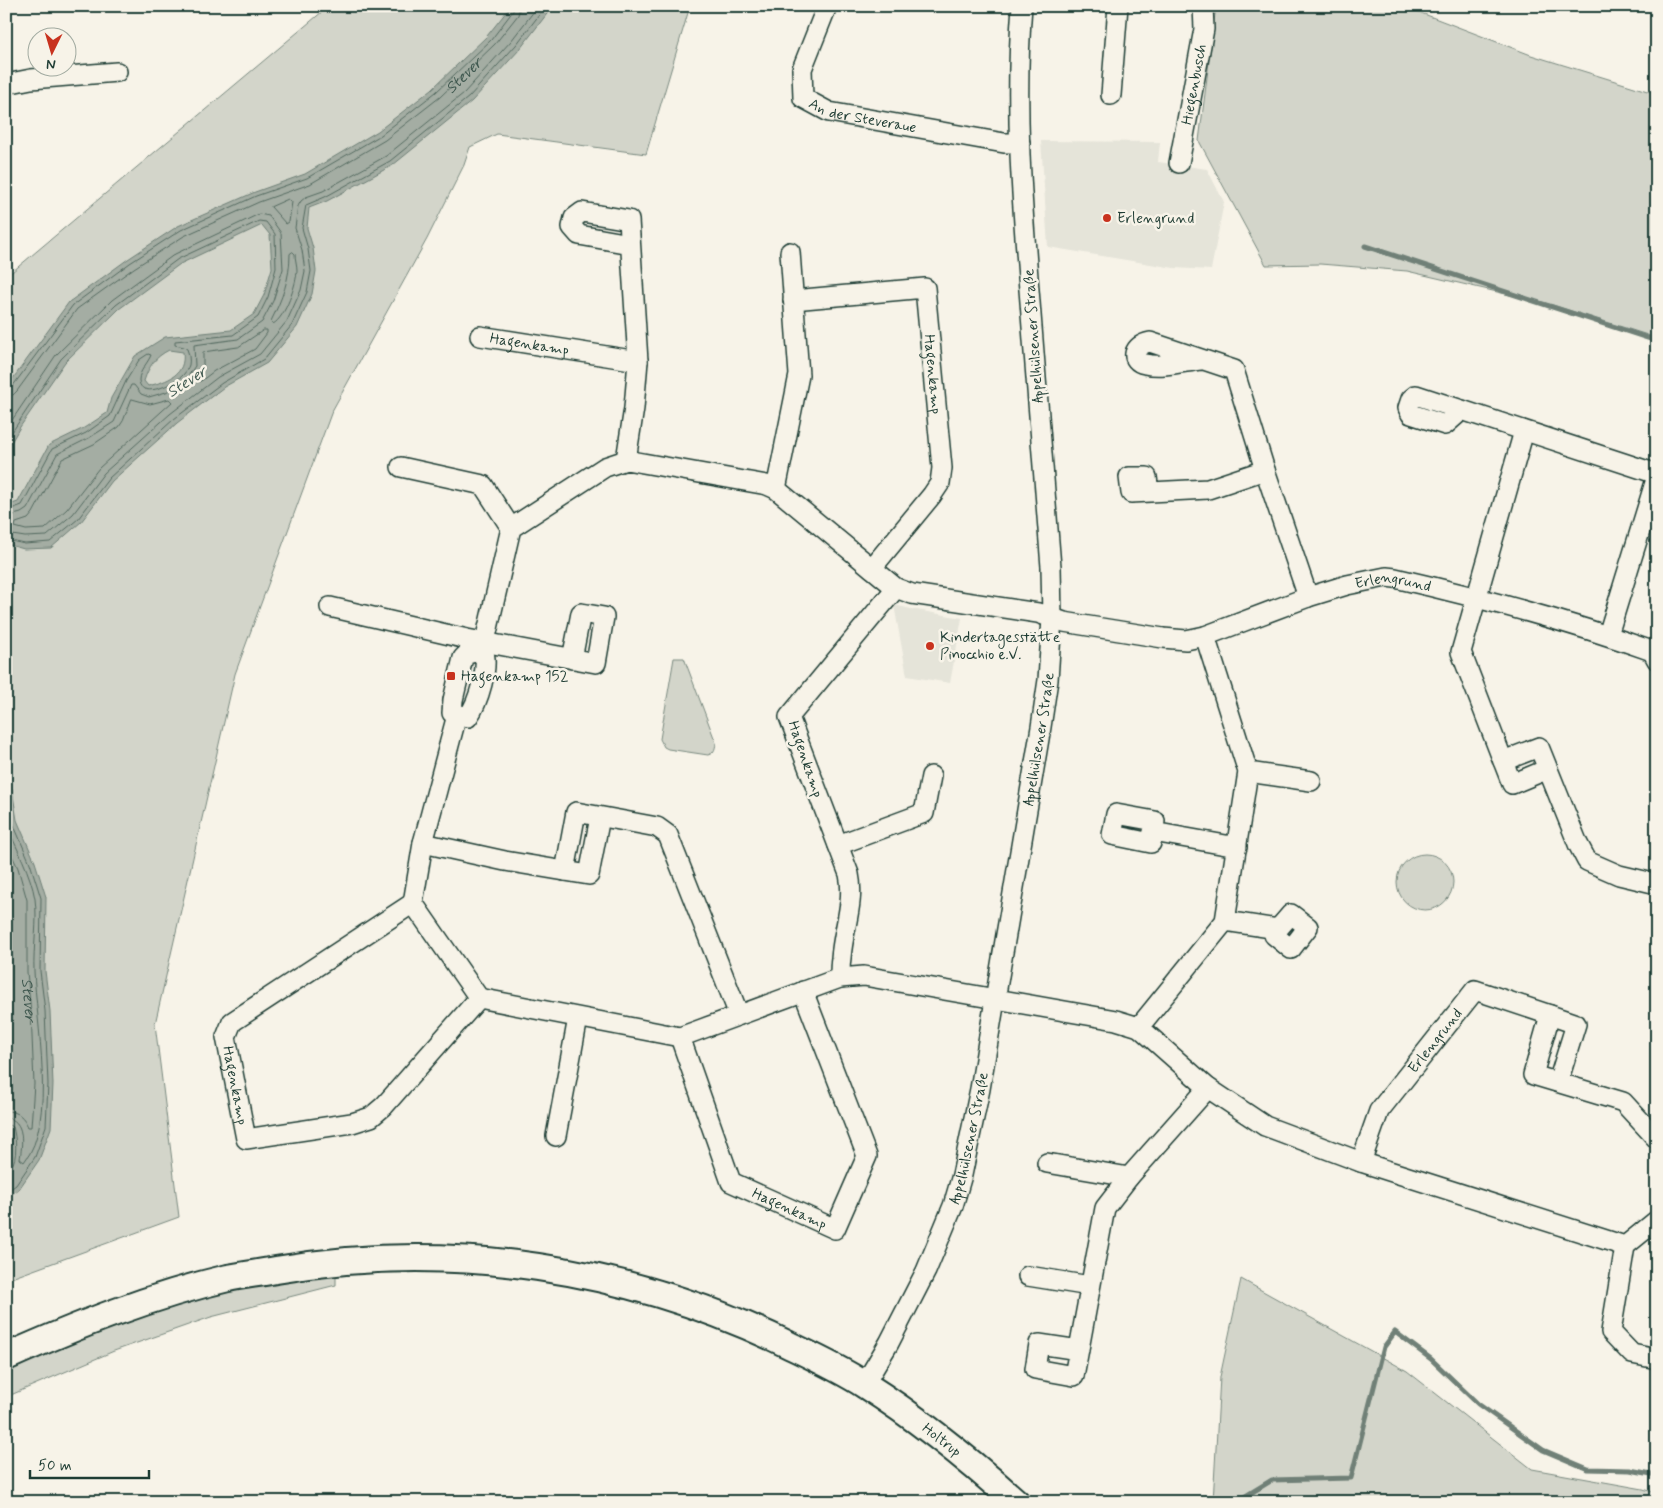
<svg xmlns="http://www.w3.org/2000/svg" width="1663" height="1508" font-family="Mynerve,sans-serif">
<style>
.built{fill:#e5e4d9}
.green{fill:#d3d5ca;stroke:#79897f}
.water{fill:#a4ada3;stroke:#6f8077;fill-rule:evenodd}
.lines{fill:none;stroke-linecap:round;stroke-linejoin:round}
.shore{stroke:#546a60;stroke-width:1}
.stream{stroke:#6f8077;stroke-width:5}
.minor-casing{stroke:#1f3d34;stroke-width:22}
.secondary-casing{stroke:#1f3d34;stroke-width:30}
.minor{stroke:#f7f3e8;stroke-width:19}
.secondary{stroke:#f7f3e8;stroke-width:26}
.poi-dot{fill:#c8321e;stroke:#f7f3e8;stroke-width:2}
.labels{text-anchor:middle;stroke-width:5;stroke-linejoin:round;paint-order:stroke}
.street-label{font-size:15px;fill:#1f3d34;stroke:#f7f3e8}
.poi-label{font-size:15px;fill:#1f3d34;stroke:#f7f3e8;text-anchor:start}
.water-label{font-size:16px;font-style:italic;fill:#405950;stroke:#f7f3e8}
</style>
<rect width="100%" height="100%" fill="#f7f3e8"/>
<filter id="ink" filterUnits="userSpaceOnUse"><feTurbulence type="fractalNoise" baseFrequency=".02" numOctaves="2"/><feDisplacementMap in="SourceGraphic" scale="10" xChannelSelector="R" yChannelSelector="G"/><feConvolveMatrix kernelMatrix="1 2 1 2 8 2 1 2 1" color-interpolation-filters="sRGB"/></filter>
<g filter="url(#ink)">
<path class="built" d="M1041,141L1160,142L1158,162L1207,169L1224,202L1211,270L1174,268L1048,247Z
M894,605L911,609L962,618L950,683L907,676Z"/>
<path class="green" d="M329,6H690L646,154L497,134L470,147L464,165L427,239L332,411L235,674L155,1024L179,1217L6,1280V277Z
M1216,6H1403L1531,55L1657,94V338L1553,305L1407,271L1320,264L1266,265L1199,141Z
M674,658H684L716,743C715,750 714,753 708,755L668,749L664,747L660,739Z
M1397 882a28 28 0 1 1 56 0a28 28 0 1 1-56 0Z
M336,1272V1285L211,1317L114,1351L6,1397V1370C58,1347 110,1323 165,1307C221,1290 279,1282 336,1272Z
M1241,1279L1407,1371L1532,1469L1643,1489L1657,1493V1502H1213L1220,1377Z"/>
<path class="water" d="M511,6H553L520,49L472,101L393,165L327,201L309,208L307,228L313,248L316,271L312,294L297,327L267,363L224,387L177,423L112,481L81,522L51,548L24,549L6,544V506L18,502L49,445L84,428L107,413L111,398L135,356L165,337L231,330L254,314L264,295L272,268L270,235L262,225L180,264L119,309L65,362L20,427L6,451V388L69,302L128,259L178,226L255,192L305,174L378,131L432,89L487,36ZM169,350L183,352C186,375 168,381 148,386L144,381C149,366 155,357 169,350Z
M6,774L12,789L17,820L35,862L46,897L45,971L50,1011L53,1084L51,1128L39,1160L19,1189L6,1198V1167L9,1162L11,1140L6,1119Z"/>
<g class="lines">
<g class="shore">
<path d="M289,199L292,202L289,222L286,224L271,207Z"/>
<path d="M293,252L295,254C295,259 297,265 297,270C297,283 285,318 273,324L271,321C282,299 290,279 290,254Z"/>
<path d="M264,330H267V333L255,349L214,371L201,381H197L203,367V352L238,347Z"/>
<path d="M6,390L12,387L73,305L130,263L181,230L256,196L307,178L381,135L436,92L491,40L513,11L514,6"/>
<path id="s1" d="M6,396L13,395L17,391L77,309L134,268L184,236L259,202L310,184L385,140L440,97L495,44L518,15L520,6"/>
<path d="M132,399L150,404L169,399L172,402L99,468L67,509L45,529L26,530L15,527L16,523L28,519L33,513L62,459L94,444L119,427L123,421Z"/>
<path d="M6,429L56,355L112,300L175,254L259,214L269,216L281,233L283,269L273,301L262,322L238,339L194,345L195,366L184,382L166,392L149,397L141,394L134,385H131L114,422L89,438L57,454L27,509L21,513L6,517"/>
<path d="M6,441L61,359L116,305L178,259L259,221L266,222L275,234L276,268L268,297L258,317L233,335L175,341V345L184,347L187,349C189,354 190,360 189,365C188,368 185,373 183,375C176,383 140,401 139,380C139,371 148,363 151,355L148,354L139,360L126,381L110,416L86,433L52,449L22,505L6,511"/>
<path d="M6,534L25,537L47,536L73,514L104,473L170,414L218,377L260,354L287,321L301,290L305,271L302,250L295,228L298,206L301,201L306,197L323,191L386,156L464,93L511,41L538,6"/>
<path d="M6,540L25,544L50,542L78,519L109,478L174,419L222,383L264,359L292,325L307,292L311,271L308,249L302,228L306,205L325,197L390,161L469,97L516,45L546,6"/>
<path d="M6,789L12,821L30,863L41,898L40,971L45,1011L48,1084L46,1126L35,1157L16,1185L6,1192"/>
<path d="M6,824C16,847 31,874 35,899C38,920 33,949 34,971C36,1020 57,1123 24,1162L20,1159C22,1146 26,1119 6,1118"/>
<path id="s2" d="M6,843L18,868L27,900V972L31,1012L34,1084L31,1127H28C24,1117 18,1111 6,1111"/>
<path d="M6,1124L13,1127C16,1138 18,1158 11,1167L6,1168"/>
</g>
<path class="stream" d="M1365,246L1657,341
M1236,1502L1272,1480L1351,1478L1384,1347L1395,1332L1431,1359L1478,1404L1543,1450L1588,1469L1630,1470L1657,1475"/>
<g class="minor-casing">
<g id="minor">
<path id="s3" d="M827,6L802,69L803,98L829,112L1004,143H1020"/>
<path d="M6,84L31,79L117,72"/>
<path d="M1111,95L1118,6"/>
<path id="s4" d="M1179,163L1204,29L1203,6"/>
<path id="s5" d="M793,300L925,288L942,468L940,483L932,495L872,568"/>
<path id="s6" d="M480,336L638,361"/>
<path d="M1201,360C1183,362 1162,368 1145,364C1129,361 1133,345 1150,342L1234,370L1265,470L1308,597"/>
<path d="M1462,410L1445,425L1411,414L1408,408L1411,399L1416,395C1497,421 1577,448 1657,474"/>
<path d="M626,460L634,408L638,361L629,220L582,212L574,218L572,227L579,235L630,244"/>
<path d="M401,467L483,485L511,528"/>
<path d="M776,489L799,375L790,252"/>
<path d="M1149,492L1147,477H1129L1131,493L1208,489L1265,470"/>
<path d="M330,607L467,639L596,663L604,617L581,613L572,659"/>
<path d="M1608,635L1657,476"/>
<path id="s7" d="M483,650L467,654L463,658L453,700L452,713L468,717C478,703 490,666 483,650L511,528L605,467L626,460L767,485L776,489L896,588L912,594L1038,613L1064,622L1163,638L1186,640L1205,636L1308,597L1347,585L1386,577L1395,578C1482,598 1568,621 1652,651L1657,660"/>
<path d="M457,715L423,843L413,903L479,998L680,1037L840,978L864,976L1116,1020L1139,1027L1208,1088L1265,1126L1361,1162L1625,1246L1657,1220"/>
<path d="M1503,761L1461,652L1524,431"/>
<path d="M1548,769L1512,784L1503,761L1539,747L1578,844L1587,861L1619,875L1657,884"/>
<path d="M1248,772L1311,781"/>
<path d="M1153,832L1151,843L1112,835L1116,814L1155,821L1153,832L1237,847"/>
<path d="M423,843L505,861L565,871L576,812L657,827L668,835L739,1015"/>
<path d="M838,845L924,813L931,776"/>
<path d="M565,871L589,875L600,817"/>
<path id="s8" d="M413,903L232,1022L226,1037L246,1139L352,1123L371,1117L384,1106L479,998"/>
<path d="M1225,921L1278,929L1274,935L1291,949L1308,927L1291,914L1278,929"/>
<path d="M840,978C840,971 840,964 841,958C843,929 855,902 849,874L789,717L896,588"/>
<path d="M1550,1015L1576,1024L1558,1082"/>
<path d="M1139,1027L1225,921L1248,772L1205,636"/>
<path id="s9" d="M680,1037L731,1182L835,1229L867,1156L803,991"/>
<path d="M556,1136L578,1018"/>
<path id="s10" d="M1361,1162L1379,1111L1475,990L1550,1015L1533,1075L1623,1102L1657,1139"/>
<path d="M1047,1163L1129,1177"/>
<path d="M1625,1246L1611,1332L1632,1354L1657,1359"/>
<path d="M1028,1276L1090,1286"/>
<path d="M1079,1350L1039,1344L1035,1369L1074,1376L1105,1208L1129,1177L1208,1088"/>
<path id="s11" d="M864,1385L889,1343L926,1271L953,1206L962,1175L980,1089L1041,727L1048,680L1052,618L1051,567C1044,479 1037,390 1030,302C1022,204 1014,105 1022,6"/>
</g>
</g>
<g class="secondary-casing">
<g id="secondary">
<path id="s12" d="M6,1357C78,1325 151,1296 228,1278C243,1275 260,1273 276,1270C451,1240 628,1267 787,1344C814,1357 840,1369 865,1385C919,1419 968,1459 1016,1502"/>
</g>
</g>
<use href="#minor" class="minor"/>
<use href="#secondary" class="secondary"/>
</g>
</g>
<g class="poi-dot">
<circle cx="1107" cy="218" r="5"/>
<circle cx="930" cy="646" r="5"/>
<rect x="446" y="671" width="10" height="10" rx="2.5"/>
</g>
<g class="labels">
<g class="street-label">
<text dy="5" stroke="none"><textPath href="#s4" startOffset="80">Hiegenbusch</textPath></text>
<text dy="5" stroke="none"><textPath href="#s3" startOffset="160">An der Steveraue</textPath></text>
<text transform="translate(1033 336) rotate(-94)" y="5">Appelhülsener Straße</text>
<text dy="5" stroke="none"><textPath href="#s6" startOffset="50">Hagenkamp</textPath></text>
<text dy="5" stroke="none"><textPath href="#s5" startOffset="219">Hagenkamp</textPath></text>
<text dy="5" stroke="none"><textPath href="#s7" startOffset="1246">Erlengrund</textPath></text>
<text dy="5" stroke="none"><textPath href="#s11" startOffset="675">Appelhülsener Straße</textPath></text>
<text transform="translate(806 759) rotate(71)" y="5">Hagenkamp</text>
<text dy="5" stroke="none"><textPath href="#s10" startOffset="144">Erlengrund</textPath></text>
<text dy="5" stroke="none"><textPath href="#s8" startOffset="282">Hagenkamp</textPath></text>
<text dy="5" stroke="none"><textPath href="#s11" startOffset="270">Appelhülsener Straße</textPath></text>
<text dy="5" stroke="none"><textPath href="#s9" startOffset="218">Hagenkamp</textPath></text>
<text dy="5" stroke="none"><textPath href="#s12" startOffset="992">Holtrup</textPath></text>
</g>
<g class="poi-label">
<text x="1117" y="223">Erlengrund</text>
<text x="940" y="642">Kindertagesstätte<tspan x="940" dy="17">Pinocchio e.V.</tspan></text>
<text x="461" y="681">Hagenkamp 152</text>
</g>
<g class="water-label">
<text dy="6" stroke="none"><textPath href="#s1" startOffset="569">Stever</textPath></text>
<text transform="translate(186 381) rotate(-33)" y="6">Stever</text>
<text dy="6" stroke="none"><textPath href="#s2" startOffset="161">Stever</textPath></text>
</g>
</g>
<rect width="1663" height="1508" fill="none" stroke="#f7f3e8" stroke-width="25"/>
<rect x="12" y="12" width="1638" height="1483" fill="none" stroke="#1f3d34" stroke-width="2" filter="url(#ink)"/>
<g transform="translate(52 52) rotate(185)"><circle r="24" fill="#f7f3e8" stroke="#a1aaa0"/>
<path d="M0-4L9 19L0 12L-9 19Z" fill="#c8321e"/>
<text y="-8" font-size="14" font-weight="bold" text-anchor="middle" fill="#1f3d34">N</text>
</g>
<path d="M30 1470v8h119v-8" fill="none" stroke="#1f3d34" stroke-width="2.5"/>
<text x="38" y="1470" font-size="15" fill="#1f3d34" stroke="#f7f3e8" stroke-width="4" paint-order="stroke">50 m</text>
</svg>
